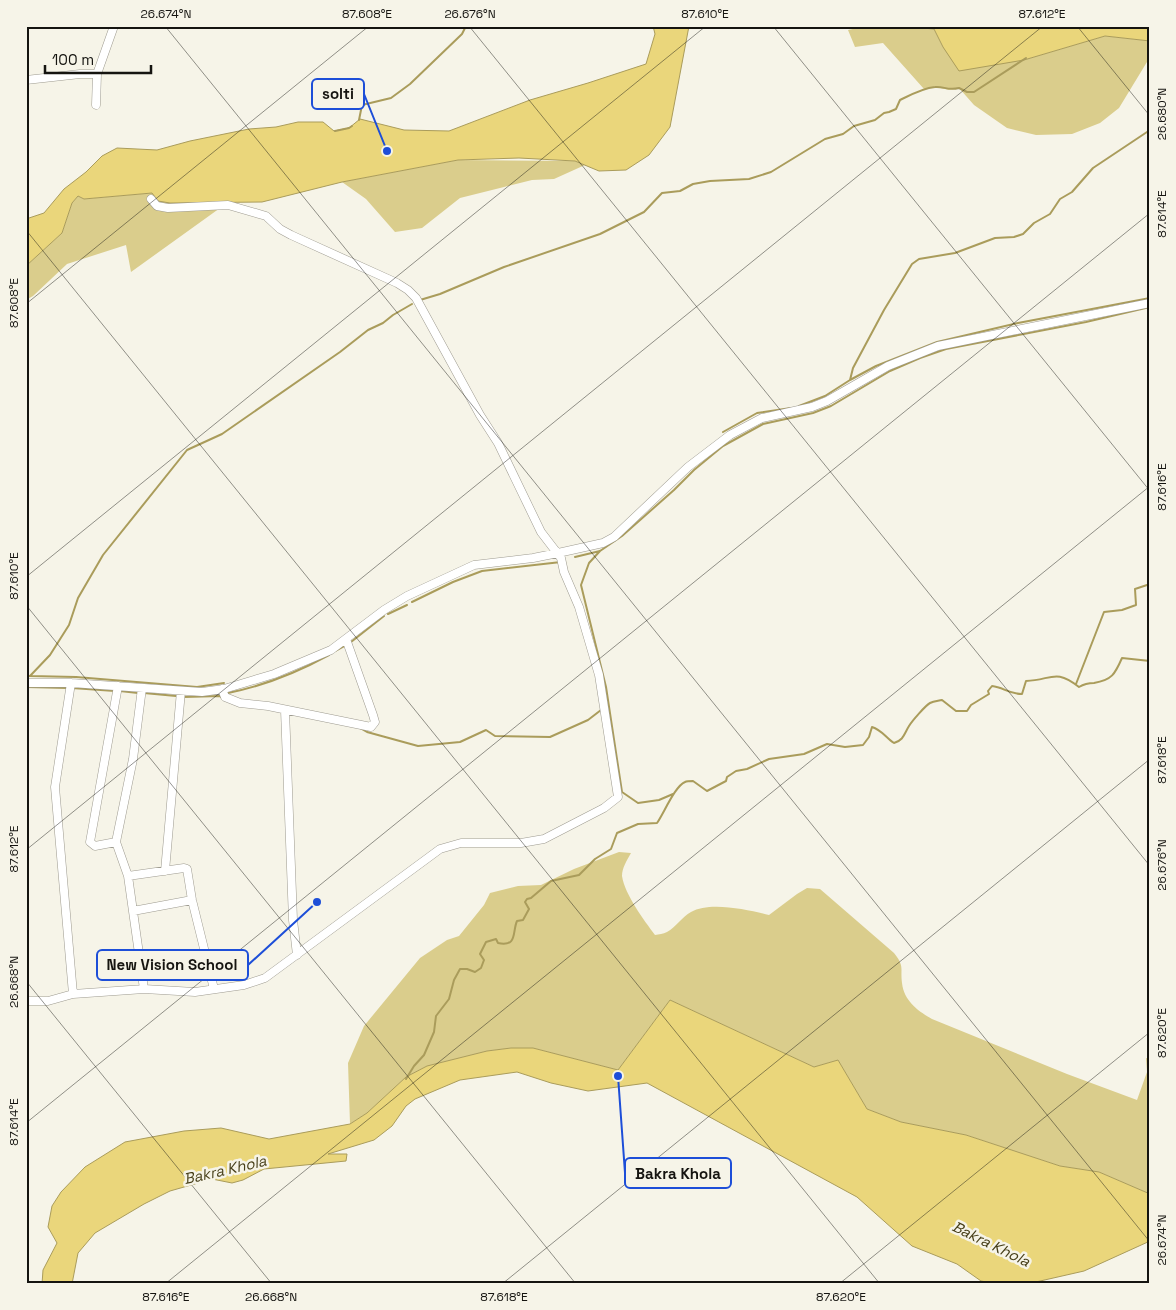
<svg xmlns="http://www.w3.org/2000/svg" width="1176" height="1310" font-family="'Space Grotesk',sans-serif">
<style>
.green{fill:#dacd8c}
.water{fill:#ead67b;stroke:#aa9c5b}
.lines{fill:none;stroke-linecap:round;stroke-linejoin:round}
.stream{stroke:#aa9c5b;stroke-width:2}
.minor-casing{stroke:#9e9b90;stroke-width:9}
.minor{stroke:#fff;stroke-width:8}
.ticks{fill:none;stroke:#151410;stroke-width:1;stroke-opacity:0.45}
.labels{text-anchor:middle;stroke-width:5;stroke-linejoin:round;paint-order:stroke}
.water-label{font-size:15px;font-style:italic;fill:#473f19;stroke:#f6f4e8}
.leader{fill:none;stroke:#1d4ed8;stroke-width:2}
.callout-dot{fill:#1d4ed8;stroke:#f6f4e8;stroke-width:2}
.callout{fill:#f6f4e8;stroke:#1d4ed8;stroke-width:2}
.callout-label{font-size:15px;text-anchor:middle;font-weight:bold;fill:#151410}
.neatline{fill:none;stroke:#151410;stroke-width:2}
.ticks-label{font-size:12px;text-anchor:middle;fill:#151410}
</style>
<rect width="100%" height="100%" fill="#f6f4e8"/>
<path class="green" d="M867,26H898L934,29L943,47L1024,60L1105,36L1150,41V57L1119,108L1100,123L1072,134L1036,135L1007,128L974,105L959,88L949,90L936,87L924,89L883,43L855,47L848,30Z
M458,160L575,161L585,165L554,179L532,180L460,198L422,228L395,232L366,199L342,182Z
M152,193L227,203L131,272L126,245L67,264L33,296L26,300V266L62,233L72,203L78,196L84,199Z
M619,852L631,853C627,860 622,868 622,876C625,895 644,920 655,935C659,934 663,934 667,932C676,927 682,917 691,912C710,901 749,910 769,915L797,894L807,888L820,889L894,953C905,967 900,967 902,983C904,1001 918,1011 932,1019L1067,1074L1137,1100L1147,1072L1146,1058L1150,1059V1194L1099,1172L1060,1166L966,1135L901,1122L867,1109L838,1060L814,1067L670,1000L618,1070L533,1048H511L487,1051L427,1066L406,1077L367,1113L350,1124L348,1063L364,1026L420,958L447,940L459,936L484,905L490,893L518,886L541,885L574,869Z"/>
<path class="water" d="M653,26H689L670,127L649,155L626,170L599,171L575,161L519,158L458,160L342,182L262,202L170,203L158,201L152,193L84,199L78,196L72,203L62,233L26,266V219L44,213L64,189L86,172L102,156L117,148L157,150L190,141L249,129L276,127L298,122H323L334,131L349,128L360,119L404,130L449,131L530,100L588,83L646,64L655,34Z
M898,26H1150V41L1105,36L1024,60L959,71L943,47L934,29Z
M670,1000L814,1067L838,1060L867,1109L901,1122L966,1135L1060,1166L1099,1172L1150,1194V1241L1084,1271L1027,1284H998L981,1281L957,1264L912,1246L857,1197L647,1083L588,1091L551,1083L517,1072L460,1080L415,1099L406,1106L392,1126L374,1140L328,1154H347L346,1161L264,1169L243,1180L232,1183L212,1179L170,1191L144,1204L95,1233L78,1253L72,1284H42L43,1270L57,1243L48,1227L52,1206L61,1192L85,1167L125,1142L184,1131L221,1128L269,1139L350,1124L367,1113L406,1077L427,1066L487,1051L511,1048H533L618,1070Z"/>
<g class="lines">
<path class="stream" d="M359,120L362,105L391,98L410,84L462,34L466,26
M335,131L349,128L352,126
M420,300L440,294L504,267L600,234L644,212L662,193L680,191L693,184L710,181L749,179L771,172L825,139L843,134L854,126L875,120L884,113L889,112L896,109L900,100C910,95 923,88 935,87C944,86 947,91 959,88L967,92H974L1026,58
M850,380L876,366L937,342L1018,323L1150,298
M799,406L825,396L850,380L853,368L884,310L912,264L919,259L955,253L995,238L1014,237L1023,234L1034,223L1050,214L1060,199L1072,192L1093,168L1150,130
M723,432L757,413L791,408
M600,551L589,563L581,585L606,687L622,792L638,803L659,800L673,794
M575,557L600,551L622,536L674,490L694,470L723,446L763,424L813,413L831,406L890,371L920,358L946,349L1086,322L1150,307
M412,602L453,582L482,571L561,562
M388,614L407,605
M351,642L384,616
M335,651L346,645
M26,676H30L50,655L69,625L78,598L103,555L187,450L222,434L340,352L368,330L383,323L393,315L412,304
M30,676L76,677L197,687L224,683
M1076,684L1104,612L1122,610L1136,605L1135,589L1150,584
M26,687L68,688
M72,688L115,691
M120,691L138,693
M144,693L176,696
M228,693C263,686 298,672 329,655
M184,697L220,696L223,699
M360,728L367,732L418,746L460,742L486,730L495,736L550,737L588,720L601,710
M406,1079L414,1066L424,1055L434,1032L436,1016L449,999L454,980L460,969H467L475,972L481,968L484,960L480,954L486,942L496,939L498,943C518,947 512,932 517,921L523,920L529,909L525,902L527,899L531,898L551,881L579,875L595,859L611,849L617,833L638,824L657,823C664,813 675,786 685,782C687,781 690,781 693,781L707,791L726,781L727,777L736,771L747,769L769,759L804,754L827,744L845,747L863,745L869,737L872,727C882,730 886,738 894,743C904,740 904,734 909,726C912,721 926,705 930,703C934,701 938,701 942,700L956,711H967L971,705L989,694L988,691L992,686C1003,687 1009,694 1022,694L1026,681C1052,680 1055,668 1079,687C1084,684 1089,683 1094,683C1112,680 1115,674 1122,658L1150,661"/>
<g class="minor-casing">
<path id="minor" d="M26,80L80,74H97
M96,105L97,74L114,26
M26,683H71L202,692L224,689L274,674L331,650L384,610L407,596L474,565L533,558L558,553L603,543L614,537L688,467L730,435L762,418L812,407L827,401L888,366L938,346L1150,303
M71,683L55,787L73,994
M142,688L133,759L116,842L128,876L144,989
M222,689L225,697L240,703L268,706L371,727L375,722L373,715L346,639
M285,710L293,920L297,955
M116,842L95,846L90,842L118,686
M165,871L181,691
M128,876L184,868L187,869L192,900L214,989
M133,911L192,900
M26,1001H48L73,994L144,989L195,992L244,985L265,978L440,849L461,843H521L544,839L604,808L618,797L599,675L579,607L564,572L561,558L541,532L498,443L480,415L416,298L408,290L397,283L291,235L280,229L266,216L228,205L168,208L157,206L151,199"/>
</g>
<use href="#minor" class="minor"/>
</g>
<path class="ticks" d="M165,26L1150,1242M469,26L1150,866M773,26L1150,491M1077,26L1150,116M26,31L32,26M26,230L880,1284M26,304L369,26M26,577L706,26M26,605L576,1284M26,850L1043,26M26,981L272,1284M26,1123L1150,213M165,1284L1150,486M502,1284L1150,759M839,1284L1150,1032"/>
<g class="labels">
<g class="water-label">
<text transform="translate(225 1170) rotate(-13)" y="5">Bakra Khola</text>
<text transform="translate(991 1244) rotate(26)" y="5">Bakra Khola</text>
</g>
</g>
<path class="leader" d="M387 151L364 94M317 902L248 965M618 1076L625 1173"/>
<g class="callout-dot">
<circle cx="387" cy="151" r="5"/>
<circle cx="317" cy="902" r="5"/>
<circle cx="618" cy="1076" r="5"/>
</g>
<g class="callout">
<rect x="312" y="79" width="52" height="30" rx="5"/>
<rect x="97" y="950" width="151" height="30" rx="5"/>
<rect x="625" y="1158" width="106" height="30" rx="5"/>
</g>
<g class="callout-label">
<text x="338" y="99">solti</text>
<text x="172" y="970">New Vision School</text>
<text x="678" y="1179">Bakra Khola</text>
</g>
<rect width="1176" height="1310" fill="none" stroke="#f6f4e8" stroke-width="55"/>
<path d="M45 65v8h106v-8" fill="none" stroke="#151410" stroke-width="2.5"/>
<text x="52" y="65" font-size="15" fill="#151410" stroke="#f6f4e8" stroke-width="4" paint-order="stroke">100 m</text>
<rect x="28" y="28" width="1120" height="1254" class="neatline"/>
<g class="ticks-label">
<text x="166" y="18">26.674°N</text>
<text x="367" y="18">87.608°E</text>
<text x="470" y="18">26.676°N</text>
<text x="705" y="18">87.610°E</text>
<text x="1042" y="18">87.612°E</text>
<text transform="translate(1162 114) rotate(-90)" y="4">26.680°N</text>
<text transform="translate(1162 214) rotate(-90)" y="4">87.614°E</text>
<text transform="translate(14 303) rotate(-90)" y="4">87.608°E</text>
<text transform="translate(1162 487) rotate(-90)" y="4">87.616°E</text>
<text transform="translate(14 576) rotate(-90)" y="4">87.610°E</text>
<text transform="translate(1162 760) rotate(-90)" y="4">87.618°E</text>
<text transform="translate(14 849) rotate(-90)" y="4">87.612°E</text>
<text transform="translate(1162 865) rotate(-90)" y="4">26.676°N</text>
<text transform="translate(14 982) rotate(-90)" y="4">26.668°N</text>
<text transform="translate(1162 1033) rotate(-90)" y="4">87.620°E</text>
<text transform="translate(14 1122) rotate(-90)" y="4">87.614°E</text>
<text transform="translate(1162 1240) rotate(-90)" y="4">26.674°N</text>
<text x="166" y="1301">87.616°E</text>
<text x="271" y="1301">26.668°N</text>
<text x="504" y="1301">87.618°E</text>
<text x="841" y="1301">87.620°E</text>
</g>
</svg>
